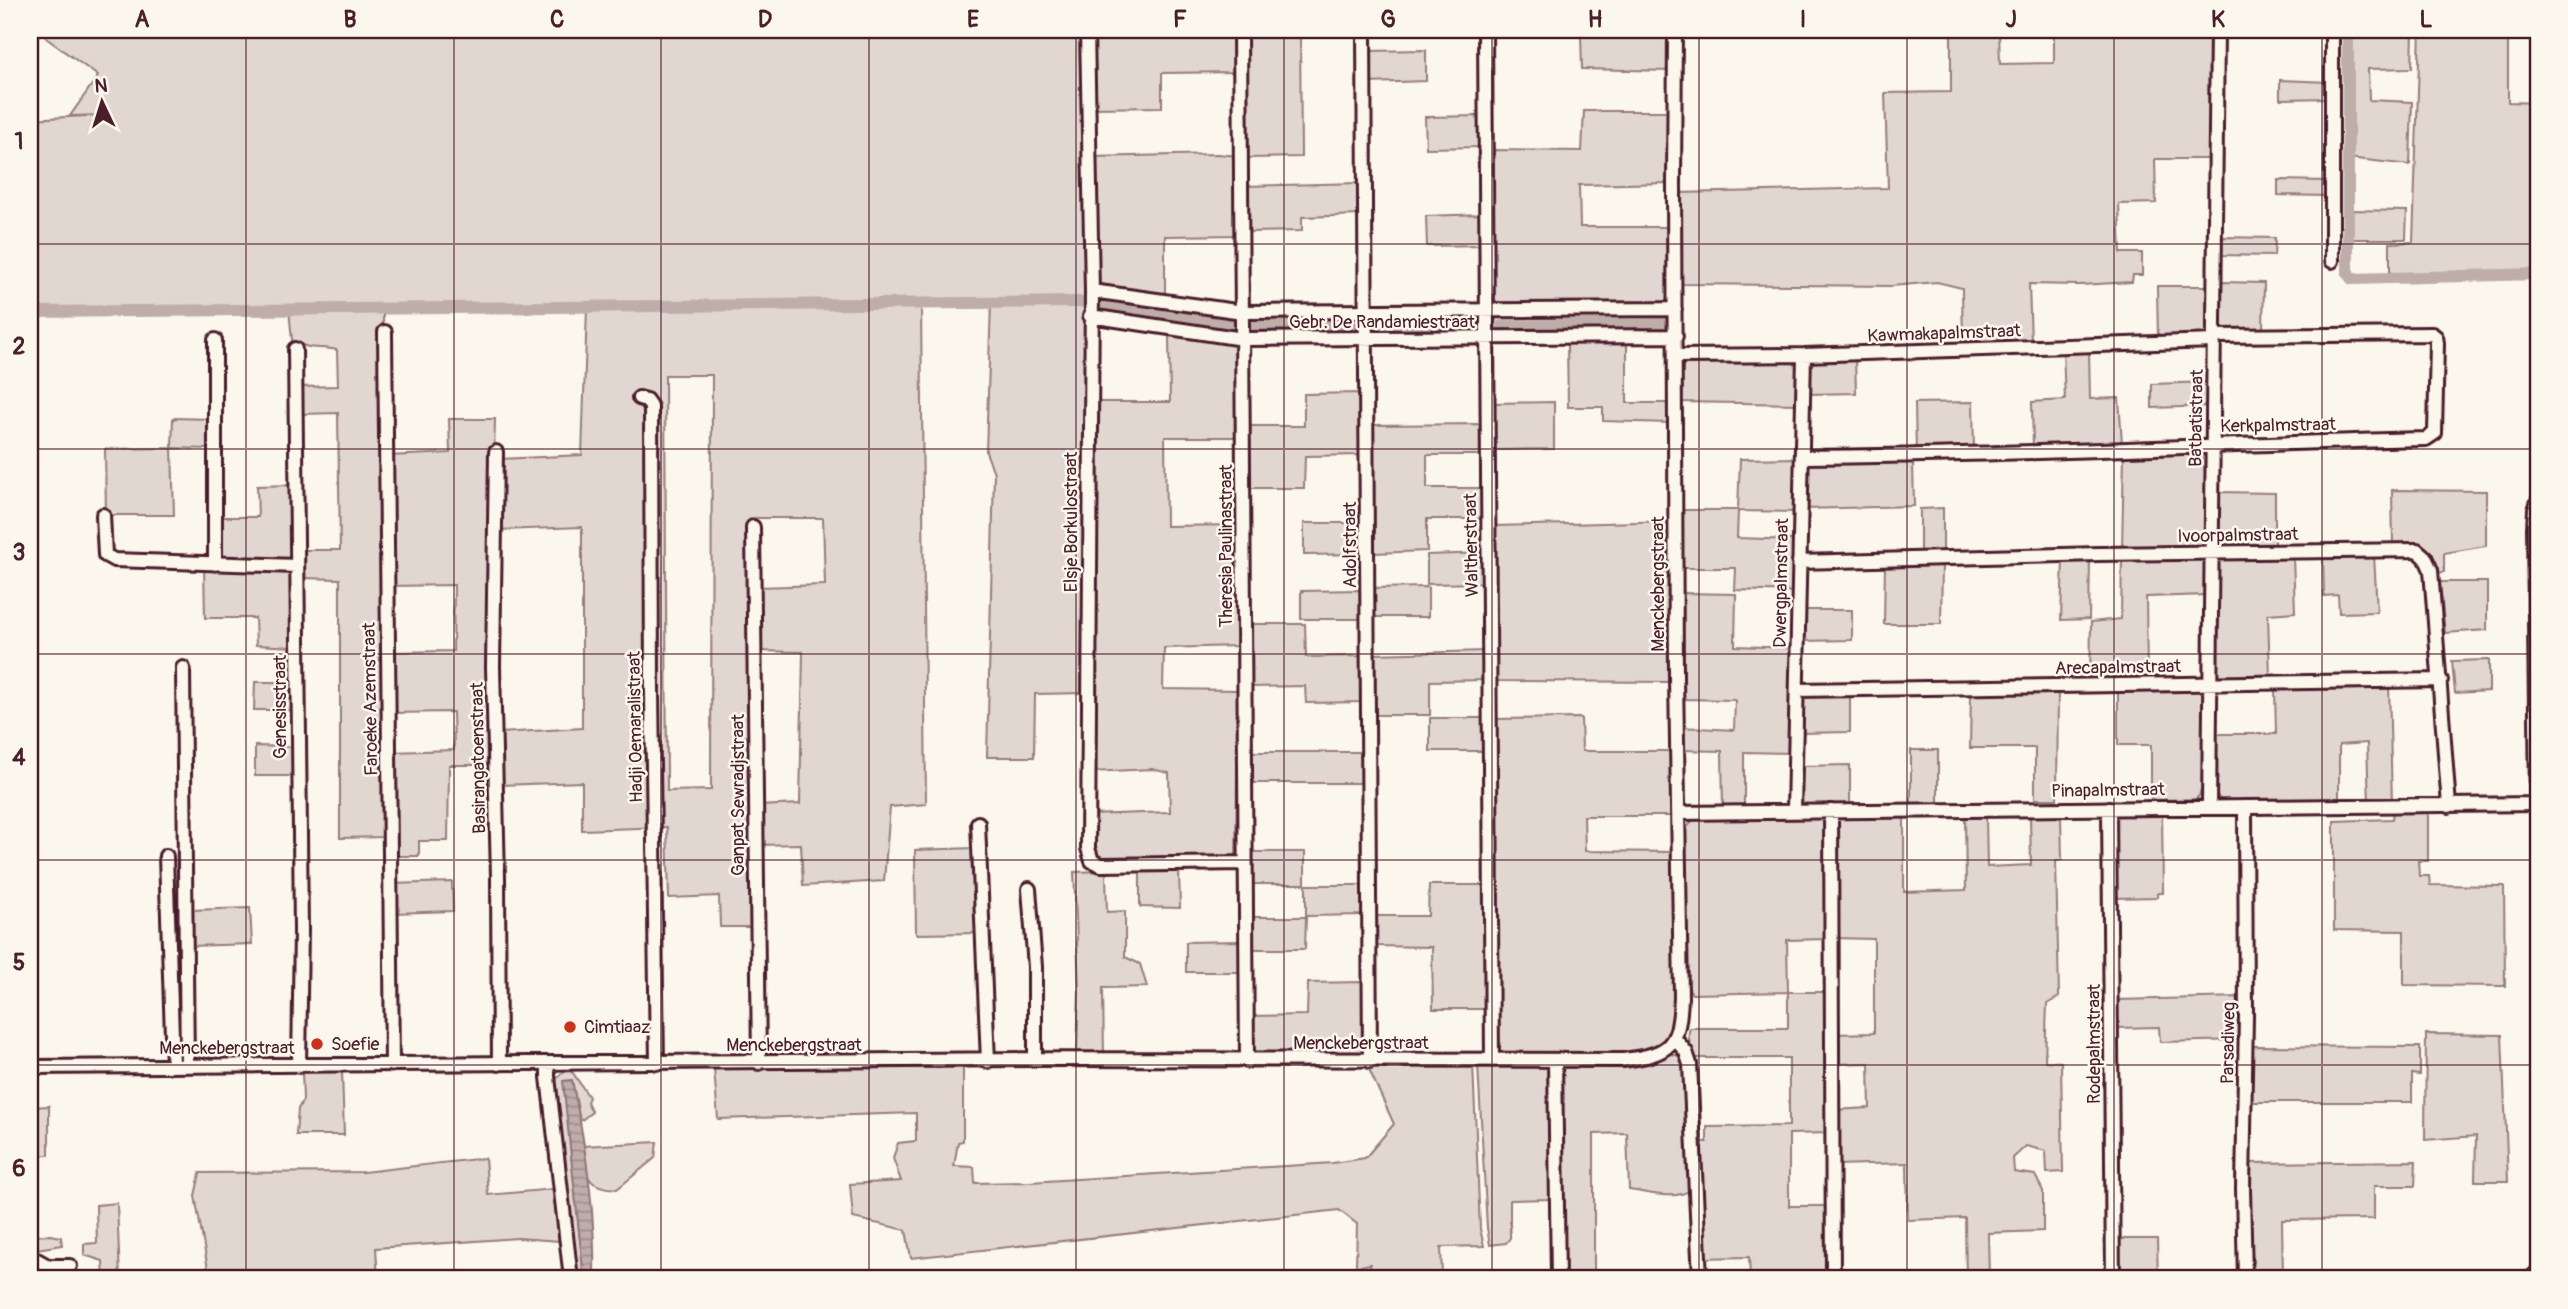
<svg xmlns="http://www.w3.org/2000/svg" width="2568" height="1309" font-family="Pangolin,sans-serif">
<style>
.green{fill:#e2d7d0;stroke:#967b7e;stroke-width:2;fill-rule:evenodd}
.water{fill:url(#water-rules);stroke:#907477;stroke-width:2}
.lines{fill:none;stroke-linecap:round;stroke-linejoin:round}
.canal{stroke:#bfadaa;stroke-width:12}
.street-casing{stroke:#4a1f2b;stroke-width:18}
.street{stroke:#fbf7ec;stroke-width:12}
.grid{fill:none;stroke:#4a1f2b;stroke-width:2;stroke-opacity:0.55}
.poi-dot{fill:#c8321e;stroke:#fbf7ec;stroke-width:2.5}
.labels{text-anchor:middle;stroke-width:5;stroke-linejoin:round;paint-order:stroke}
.street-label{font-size:18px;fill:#4a1f2b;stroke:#fbf7ec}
.poi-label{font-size:18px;fill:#4a1f2b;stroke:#fbf7ec;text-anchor:start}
.neatline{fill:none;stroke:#4a1f2b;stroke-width:2.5}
.grid-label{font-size:23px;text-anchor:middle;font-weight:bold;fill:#4a1f2b}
</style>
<defs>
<pattern id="water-rules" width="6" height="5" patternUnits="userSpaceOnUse" patternTransform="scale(1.75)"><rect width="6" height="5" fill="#bfadaa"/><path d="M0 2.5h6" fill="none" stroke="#9d8c8b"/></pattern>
</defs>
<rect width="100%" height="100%" fill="#fbf7ec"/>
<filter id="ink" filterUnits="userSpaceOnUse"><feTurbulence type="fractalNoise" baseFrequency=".0143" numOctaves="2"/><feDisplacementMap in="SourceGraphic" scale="14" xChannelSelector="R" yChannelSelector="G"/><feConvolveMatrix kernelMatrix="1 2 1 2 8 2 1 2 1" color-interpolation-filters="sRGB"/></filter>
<g filter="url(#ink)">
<path class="green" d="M46,30H1083L1089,292L1085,693L1035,694L1034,757H987L994,473L986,452L991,304L921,305L926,804L890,807L884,881L803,886L801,844L759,845V806L800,804L803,652L758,651L757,587L825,585L823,518H751L749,718L753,927H720L719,896L669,898L667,827L582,830V782L500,785V733L582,728V527L497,530L499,459L582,455L587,308L383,309L385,837L340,838V579L301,578V550H340L338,413L300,414V387L338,386L337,350C318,346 309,351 292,340L289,310L30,312V119L105,115L70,116L98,76L46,38ZM665,375H712L711,790L667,791Z
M1090,30H1236V72L1162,73V107L1091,108Z
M1244,30H1300L1301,157L1246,158Z
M1951,30H1999L2000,64L2054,63V30H2213L2212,159H2155L2156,203L2119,204L2121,253H2142V275H2133L2132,282L2080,285L2029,284L2031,342L1963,344L1962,288L1937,282L1891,286L1681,284L1678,193L1888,188L1885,93L1951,92Z
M2348,30H2413L2412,68L2368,69L2369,100L2412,102L2410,165L2348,158Z
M2420,30H2504L2508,44V102L2538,103V274L2390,279V243L2413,242Z
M1581,34H1673L1672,71L1582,69Z
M1426,50V81L1368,83L1367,51Z
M2280,80L2329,82V98L2280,99Z
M1584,111H1672L1670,183L1579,185L1580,227H1673L1671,301L1667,305H1493L1490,301L1491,150L1582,151Z
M1482,116V147L1426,148L1425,117Z
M1218,154L1237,156L1239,235L1165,236V297L1095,288L1091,157Z
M2278,180L2327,181L2326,196L2278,195Z
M1360,183V215L1302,217V231L1246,232V186Z
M2348,210L2407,211L2406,239H2348Z
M1484,214V245L1427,246L1426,216Z
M2221,237L2275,238L2274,256L2220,255Z
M2221,282L2264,283L2263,330H2221Z
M2157,286H2211L2210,326L2203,336L2158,339Z
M1094,297L1240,318L1238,335L1093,312Z
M1670,314L1672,328L1666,332L1494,331L1496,317L1501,315Z
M1376,315L1480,316L1484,319L1483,331L1377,334L1371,332V320Z
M1361,316V332L1251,333L1248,329L1250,317Z
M1169,334L1239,344V437H1165L1166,526L1238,525V646L1164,648L1163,689L1238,690L1236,859L1114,863L1093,857L1090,815L1170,812L1169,773L1152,769L1091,772L1094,402H1170Z
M1567,343H1627V403H1671L1670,423L1603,421V407H1568Z
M2089,349L2090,399L2119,398L2122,444L2033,448L2032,402L2065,400L2063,350Z
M1855,358L1856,393L1808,394C1809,381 1806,366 1817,359Z
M1788,360L1798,366V404L1679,402V371L1686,362Z
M2209,382V406L2152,408V384Z
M1362,393L1363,455L1305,456L1304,488H1248V426H1304V394Z
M1554,402V449L1493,450L1494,403Z
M1973,402L1974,451L1916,452L1915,403Z
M173,418L212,419V449L172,448L174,515H106L105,449L172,448Z
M449,419H495L491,572L493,765H449L448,841H419V856H392L391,752L454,750L453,712L390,713L389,652L453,651L454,585L390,586L388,456L450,453Z
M1484,424V455H1427V488H1483V519H1427V551L1373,553L1372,425Z
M2204,449L2207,453V536L2202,547L2122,551L2124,453Z
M1799,458L1796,512L1738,511L1737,538L1794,540L1792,592L1735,590L1736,568H1680L1681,510H1738L1740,459Z
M1913,462L1914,506L1803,509L1807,465L1811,463Z
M293,485L294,561L223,560L219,555L217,517H258L257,486Z
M2392,490L2486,491V546L2444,553V572L2437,573C2435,548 2414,544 2393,544Z
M2218,492L2275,493V547L2222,548L2218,545Z
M1943,508V553L1920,554V509Z
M1672,521L1673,682L1494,681L1496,665L1494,526Z
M1304,523H1362V554L1304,555Z
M1486,553L1485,583L1427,584V555Z
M2374,554L2377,612L2339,613L2338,595L2324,596L2323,555Z
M2293,555L2295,612L2268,614L2270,678L2219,677L2216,675L2215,565L2218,558Z
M2122,557L2204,558L2206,561L2207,595L2146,597L2147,679L2090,681L2091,622L2121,619Z
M2090,558L2089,619L2061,620L2063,559Z
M1942,564L1941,624H1884L1885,566Z
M204,566L291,571L294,577L295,647L256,645L255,618H205Z
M2440,582H2487V630L2445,633Z
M1428,587V617H1371V588Z
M1363,590L1364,619H1301V591Z
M1680,593L1736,594L1735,646L1793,648L1791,753L1744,752V807H1723L1722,751L1680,750V727L1734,730L1735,700L1680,699Z
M1801,610H1852V640L1801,641Z
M1248,624H1305L1306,657L1364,656L1365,702L1306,703L1305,686L1248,687Z
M1486,651V680L1430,681V715H1373L1372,654Z
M2489,660V691L2455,693L2452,661Z
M255,682H295V710H254Z
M2389,685L2392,803H2369L2367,743L2339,745V802H2225L2220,800L2214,789L2215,734H2276L2275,688Z
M2118,689H2201L2205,693L2203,783L2199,796L2194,800L2151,802V745H2118Z
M2058,691L2057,799H2035V748H1970L1971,692Z
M1850,693V732L1800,733C1800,719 1797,702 1810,694Z
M1430,718H1487V751H1430Z
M1581,718L1582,751H1672L1673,816H1584L1585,851L1673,852L1676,1015L1669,1035L1662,1044L1637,1055L1502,1054L1498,1051L1493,719Z
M255,746L294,747V776H255Z
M1911,750H1938V804H1911Z
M1249,752H1364V783H1249Z
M1850,765V806H1804L1799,803L1798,766Z
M2428,810V861H2418L2419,876H2429L2430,885L2504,886L2505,986L2404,985V931L2334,930V821L2392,819L2393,811Z
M2162,812L2163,893H2157V897L2114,898L2115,824L2117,814Z
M2030,815H2061L2062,860L2056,861L2059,997L2047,1004L2045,1061L2061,1062L2063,1172L2047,1173L2046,1151L2026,1146L2013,1158L2014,1172L2035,1175L2043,1191V1231L1988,1233L1989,1279H1966L1965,1218L1908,1220L1907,1163L1834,1165V1110L1870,1108L1869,1063L1834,1064V1034L1874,1033V939L1834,938V817L1904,816V892L1966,890L1965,817L1986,816L1987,867L2031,865Z
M1700,817H1828V939L1787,940L1788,992H1828L1829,1133L1789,1134V1206H1828L1831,1279H1750L1749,1257L1700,1258L1696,1142H1707V1127L1789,1126V1058H1695C1692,1048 1686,1038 1690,1028H1788V992L1692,994L1685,981L1682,834L1693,820Z
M976,848L980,933L916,934L915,850Z
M1250,852H1305V884H1250Z
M1179,868L1180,908L1140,907V869Z
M1106,871L1107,912L1125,911V957L1140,964L1147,987L1103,988L1104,1057H1077L1079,986L1074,872Z
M452,882L453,911L393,913L392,884Z
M1306,885H1363V915L1306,916Z
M1429,885H1486L1487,1009H1433L1432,947L1374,946V916H1428Z
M250,908L252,944L189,946L190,910Z
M1249,917H1306L1305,949H1249Z
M1240,941L1241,972H1186V942Z
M1363,982V1052L1357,1055H1253V1016L1307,1015L1308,983Z
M2243,997L2242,1040L2160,1042L2159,1027L2116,1028V1000Z
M2426,1034L2502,1035L2508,1181H2475L2476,1136L2425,1140Z
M2251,1046L2420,1047V1075L2412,1074V1102H2249Z
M1670,1054L1680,1056L1687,1066L1690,1190C1676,1201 1646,1192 1629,1190L1627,1133L1594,1134V1278L1561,1279L1558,1065C1593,1066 1638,1072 1670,1054Z
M1473,1064L1480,1229L1484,1246L1441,1247L1442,1279H1371L1370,1264L1356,1267L1357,1224L1339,1210L911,1258L906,1230L853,1218L850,1184L901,1181L893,1158L898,1143L916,1141V1113L718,1119L714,1069L963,1067V1141L958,1142L954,1166L974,1167L975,1183L1030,1182L1333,1163L1365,1158L1394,1124L1367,1065Z
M1478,1065H1543L1550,1069L1553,1199L1510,1200V1238L1506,1243L1490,1245L1487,1228Z
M302,1070H342L344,1135H296L298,1109L303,1100Z
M569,1071L573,1073L589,1097L587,1102L592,1112L579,1122L572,1080L564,1081L584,1279L574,1270L555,1084C557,1076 560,1073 569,1071Z
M49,1106V1155L30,1156V1107Z
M657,1142L655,1158L617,1189C583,1187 587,1175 583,1146Z
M485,1158L488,1195L553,1189L559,1241L518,1238L376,1248L378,1279H121L208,1269L195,1196L200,1173L363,1172Z
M2416,1161L2415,1186H2374V1219L2282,1220L2283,1279H2249L2248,1163Z
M117,1203L120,1279H104L103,1261L84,1255V1244L97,1243L96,1205Z
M51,1235L61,1237L62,1245L30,1250V1236Z
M2116,1239H2157L2158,1279H2116Z"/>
<path class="water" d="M572,1080C585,1142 596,1215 594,1279H584L563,1081Z"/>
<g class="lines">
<path class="canal" d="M2348,30V274L2352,279L2538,274
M1105,304L1235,326
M30,312L1079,302
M1375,325H1470
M1253,326L1356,325
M1502,326L1665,324"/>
<g class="street-casing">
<path id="street" d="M1087,30L1092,291L1088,848L1092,861L1101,865L1244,863
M1240,30L1247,1061
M1364,30L1370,1061
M1485,30L1492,1060
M2332,30V261
M1092,291L1243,312L1675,309
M1090,316L1243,339L1676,336
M385,332L392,1065
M295,349L301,930L299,1066
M1676,356L1804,355L2214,341
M639,398L646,400L651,407L652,693L657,1063
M496,452L493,667L498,878L499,1064
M1802,457C2010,456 2218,444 2426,439L2435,433L2437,343L2436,337L2432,334L2215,336
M103,515L105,555L114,560L297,566
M753,527L759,1063
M1799,562L2099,554L2417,550L2425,557L2431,570L2449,806
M215,564V340
M183,668L187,1066
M1797,690L2441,680
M2537,804L2534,528L2535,510L2538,501
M2209,807L2217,30
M2245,807L2246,1016L2243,1188L2245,1279
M2109,808L2113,1279
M1794,811L1804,355
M1831,811L1833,1279
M1678,813L2538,804
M978,823L988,1061
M166,856L173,1066
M1029,889L1035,967V1059
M1676,1040L1686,1052L1690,1064L1700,1279
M1555,1060L1558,1279
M548,1064V1077L571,1279
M30,1067L1035,1059L1623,1060C1672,1054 1679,1045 1681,997L1676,677L1674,184L1675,30
M30,1256L48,1266H70
M2530,1279L2538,1272"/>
</g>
<use href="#street" class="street"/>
</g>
</g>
<path class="grid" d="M246,30V1279M454,30V1279M661,30V1279M869,30V1279M1076,30V1279M1284,30V1279M1492,30V1279M1699,30V1279M1907,30V1279M2114,30V1279M2322,30V1279M30,244H2538M30,449H2538M30,654H2538M30,860H2538M30,1065H2538"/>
<g class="poi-dot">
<circle cx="570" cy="1027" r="7"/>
<circle cx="317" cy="1044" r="7"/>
</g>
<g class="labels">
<g class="street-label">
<text x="1382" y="328">Gebr. De Randamiestraat</text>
<text transform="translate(1944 333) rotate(-2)" y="6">Kawmakapalmstraat</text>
<text transform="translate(2196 418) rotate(-89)" y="6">Batbatistraat</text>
<text transform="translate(2278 425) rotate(-1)" y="6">Kerkpalmstraat</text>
<text transform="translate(1071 522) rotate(-90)" y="6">Elsje Borkulostraat</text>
<text transform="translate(2238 535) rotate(-1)" y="6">Ivoorpalmstraat</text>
<text transform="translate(1350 545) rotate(-90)" y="6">Adolfstraat</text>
<text transform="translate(1471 545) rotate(-91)" y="6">Waltherstraat</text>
<text transform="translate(1226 546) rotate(-90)" y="6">Theresia Paulinastraat</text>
<text transform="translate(1781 583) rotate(-89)" y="6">Dwergpalmstraat</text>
<text transform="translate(1658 584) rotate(-90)" y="6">Menckebergstraat</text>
<text transform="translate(2118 667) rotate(-1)" y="6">Arecapalmstraat</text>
<text transform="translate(370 699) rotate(-91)" y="6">Faroeke Azemstraat</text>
<text transform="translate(280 707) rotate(-90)" y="6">Genesisstraat</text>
<text transform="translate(635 727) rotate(-91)" y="6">Hadji Oemaralistraat</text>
<text transform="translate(478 758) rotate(-91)" y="6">Basirangatoenstraat</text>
<text transform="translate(2108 790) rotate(-1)" y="6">Pinapalmstraat</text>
<text transform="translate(738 795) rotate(-90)" y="6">Ganpat Sewradjstraat</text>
<text x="1361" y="1049">Menckebergstraat</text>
<text transform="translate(2228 1043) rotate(-89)" y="6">Parsadiweg</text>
<text transform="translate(2094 1044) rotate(-90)" y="6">Rodepalmstraat</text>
<text x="794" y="1051">Menckebergstraat</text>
<text x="227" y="1054">Menckebergstraat</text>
</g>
<g class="poi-label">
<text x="584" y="1033">Cimtiaaz</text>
<text x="331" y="1050">Soefie</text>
</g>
</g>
<rect width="2568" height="1309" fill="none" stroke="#fbf7ec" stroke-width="77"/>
<g transform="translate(102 102) rotate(356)" stroke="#fbf7ec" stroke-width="5" paint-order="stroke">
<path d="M0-5L12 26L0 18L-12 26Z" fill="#4a1f2b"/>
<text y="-10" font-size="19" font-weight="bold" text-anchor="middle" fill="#4a1f2b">N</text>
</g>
<rect x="38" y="38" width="2492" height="1232" class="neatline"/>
<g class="grid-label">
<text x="142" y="27">A</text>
<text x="350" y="27">B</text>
<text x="557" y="27">C</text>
<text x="765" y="27">D</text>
<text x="973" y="27">E</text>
<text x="1180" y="27">F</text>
<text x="1388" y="27">G</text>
<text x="1595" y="27">H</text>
<text x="1803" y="27">I</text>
<text x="2011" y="27">J</text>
<text x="2218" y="27">K</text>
<text x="2426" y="27">L</text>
<text x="19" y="149">1</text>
<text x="19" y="354">2</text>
<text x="19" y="560">3</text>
<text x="19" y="765">4</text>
<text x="19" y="970">5</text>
<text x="19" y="1176">6</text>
</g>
</svg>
